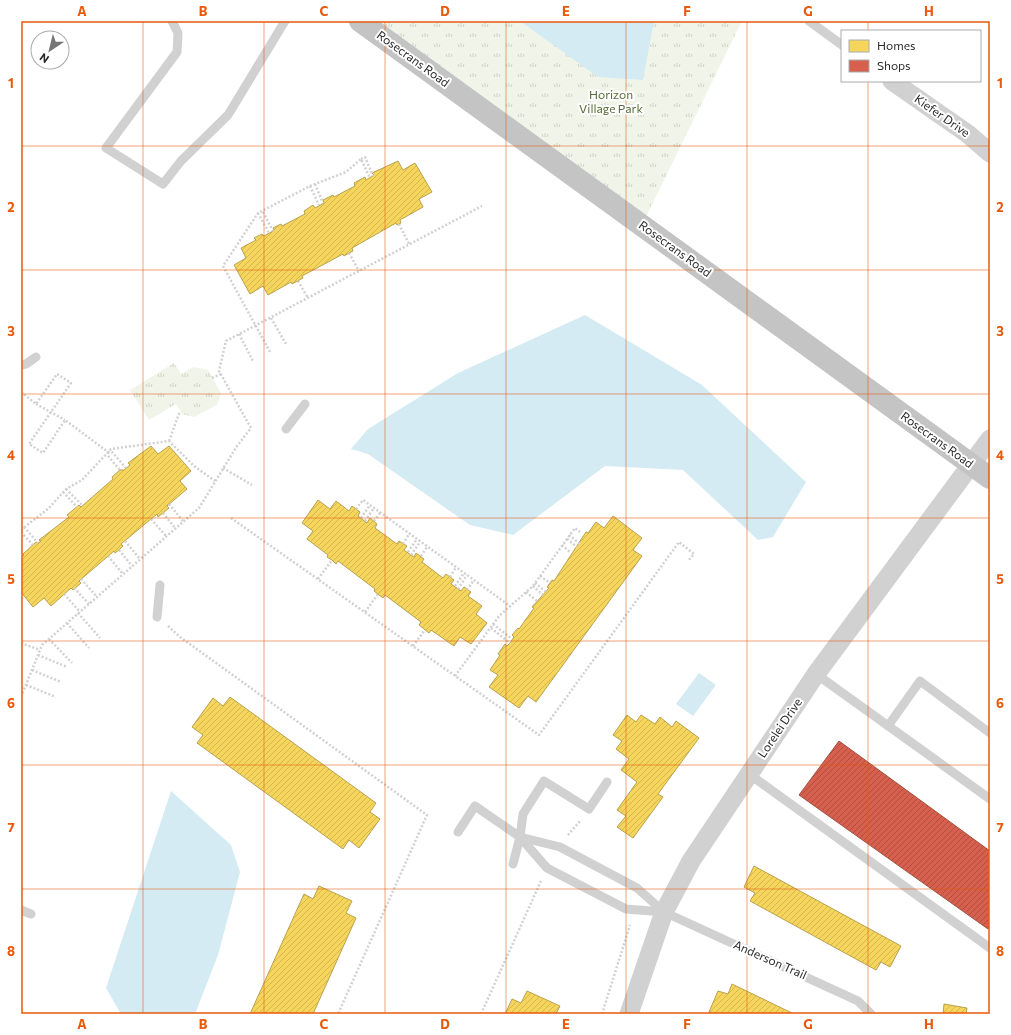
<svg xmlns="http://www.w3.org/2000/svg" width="1011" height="1035" font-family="Commissioner,sans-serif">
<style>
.park{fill:url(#park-tufts)}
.water{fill:#d4ebf3}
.homes{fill:url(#homes-hatch);stroke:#b9a24e}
.shops{fill:url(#shops-hatch);stroke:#a35043}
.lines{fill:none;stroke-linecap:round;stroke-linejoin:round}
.path{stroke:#d1d1d1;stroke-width:2.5;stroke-dasharray:2 2;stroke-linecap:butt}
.lane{stroke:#d1d1d1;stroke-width:9}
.street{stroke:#d1d1d1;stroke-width:19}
.primary{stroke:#c4c4c4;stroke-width:22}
.grid{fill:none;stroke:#e8590c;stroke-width:1;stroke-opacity:0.55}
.labels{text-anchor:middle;stroke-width:4;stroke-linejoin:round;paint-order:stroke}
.street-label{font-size:12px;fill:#2c2c2c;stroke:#fff}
.park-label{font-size:12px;fill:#566c35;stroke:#fff}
.neatline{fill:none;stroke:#e8590c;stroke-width:1.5}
.grid-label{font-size:13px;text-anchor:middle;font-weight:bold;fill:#e8590c}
</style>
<defs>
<pattern id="park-tufts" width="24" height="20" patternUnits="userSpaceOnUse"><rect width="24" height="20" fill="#f1f5e9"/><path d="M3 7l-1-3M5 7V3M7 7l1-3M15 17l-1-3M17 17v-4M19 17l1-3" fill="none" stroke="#cfd2c8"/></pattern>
<pattern id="homes-hatch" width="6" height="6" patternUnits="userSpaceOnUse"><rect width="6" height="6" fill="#f6d55c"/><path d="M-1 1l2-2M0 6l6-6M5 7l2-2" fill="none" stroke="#d3b750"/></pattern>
<pattern id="shops-hatch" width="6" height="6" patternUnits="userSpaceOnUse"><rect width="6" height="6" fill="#d6604d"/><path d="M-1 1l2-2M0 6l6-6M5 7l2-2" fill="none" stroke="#ae4f40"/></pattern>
</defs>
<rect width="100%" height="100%" fill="#fff"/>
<path class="park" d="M358,21H742L642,225Z
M174,363L181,374L194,367L208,370L221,393L217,405L194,417L182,414L176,404L149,420L130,390Z"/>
<path class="water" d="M520,21H654L643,80L598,77Z
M585,315L702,385L806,482L773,537L758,540L683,470L605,466L513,535L470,525L368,454L351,449L368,429L458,373Z
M699,673L716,685L693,716L676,704Z
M171,791L231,845L240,872L218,955L195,1014H121L106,988Z"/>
<path class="homes" d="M398,161L403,170L415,163L432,192L419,199L423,207L400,220L401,223L397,225L396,223L352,248L353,251L349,253L344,256L343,254L302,276L303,278L292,284L291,282L268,295L263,286L250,294L234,265L246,258L241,248L256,240L254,238L262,234L264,236L273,231L274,230L273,228L281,224L282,226L305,214L304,211L313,205L315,208L324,203L323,200L333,195L334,197L355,186L354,183L365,177L366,180L374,175L372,173Z
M151,446L158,454L169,446L191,471L180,481L187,489L167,506L169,508L163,513L158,517L157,514L121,544L123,546L119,550L115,553L114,551L79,581L81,583L73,590L71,588L51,606L44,598L33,607L21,592V557L24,555L23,554L36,542L38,543L41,541L39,540L69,517L67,515L79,505L81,507L113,479L112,477L120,470H124L130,465L128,463Z
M318,500L330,509L336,501L349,511L352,506L360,512L358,516L367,523L370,518L377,524L375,528L397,544L399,541L407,546L404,550L411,555L414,557L416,553L424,559L422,562L443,578L446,574L454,580L451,584L461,591L464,587L471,592L468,596L482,606L476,614L487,623L471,644L460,637L454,646L431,630L429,633L419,625L421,622L385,595L383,598L374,591L375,589L338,561L336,564L332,560L327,557L328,555L307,539L313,531L302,523Z
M613,516L642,538L633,550L642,556L536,702L528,696L519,708L489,687L498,675L490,670L500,655L498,654L505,644L507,646L510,643L514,637L512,635L518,628L519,629L534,608L532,607L549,588L547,587L552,580L554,581L586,532L588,533L596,522L604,528Z
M230,697L376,803L370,812L380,819L359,848L349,840L343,849L197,743L203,735L192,727L213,698L223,706Z
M627,715L636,722L641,715L655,724L660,717L672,727L676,721L699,738L658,794L663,797L633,838L617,827L626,816L617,810L637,782L621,770L629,759L616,749L622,741L613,735Z
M754,866L901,946L890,967L881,962L876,970L750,901L755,893L744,887Z
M319,886L352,901L346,913L356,918L313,1014H250L304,894L313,899Z
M732,984L794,1014H714L709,1012L718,991L728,994Z
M527,991L560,1006L556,1014H505L512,999L521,1003Z
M944,1004L967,1008L966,1014H943Z"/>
<path class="shops" d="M839,741L990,851V926L988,929L799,795Z"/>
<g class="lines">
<path class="path" d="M361,159L365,157L373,176
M315,184L323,203
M310,186L319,205
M263,212L273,231
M258,213L269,233
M399,224L409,244
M349,253L359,271
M298,281L308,298
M271,318L286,344
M239,334L253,361
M270,352L223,266L258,213L310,186L346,172L361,159L370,178
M212,378L221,374
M21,392L36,404L57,374L71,383L29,444L43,453L65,420L108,452H112L126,468
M36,404L65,420
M169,441L180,411
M108,452V456L120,470
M223,468L252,485
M66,489L82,505
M63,492L77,507
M169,504L183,521
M356,509L363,500L510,606
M163,513L175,528
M231,518L539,735L679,542L694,554L688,561
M361,518L370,505
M151,519L166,536
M365,521L374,508
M374,521L380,513
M24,527L38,543
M21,530L49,508L66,489L82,480L111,449L169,441L194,466L215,481
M21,532L33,545
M569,535L580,544
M567,539L577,547
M125,541L140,559
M403,544L409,534
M562,545L571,553
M119,550L132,566
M408,552L417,539
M411,555L420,542
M108,556L123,574
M421,556L427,547
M540,576L550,583
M450,577L456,567
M81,579L97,597
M318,579L332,560
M535,583L546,592
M455,586L464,573
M533,586L543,595
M74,588L89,604
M458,589L467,575
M467,590L474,580
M526,592L537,601
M64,594L80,612
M365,612L378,594
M78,613L100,638
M67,623L89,648
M493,624L512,639
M168,626L180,637L427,815L338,1014
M491,628L510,643
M49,639L72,663
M21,643L40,650
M413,646L425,630
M38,655L67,667
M32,670L61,682
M455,676L499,616L533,586L575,528L580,532
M26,685L56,697
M21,697L42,645L199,508L237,446L251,428L219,371L226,341L482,206
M568,835L580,821
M481,1014L541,881
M602,1014L630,925"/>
<path class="lane" d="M172,21L178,33L177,52L106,148L163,184L181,161L228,115L285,21
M809,21L842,45
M21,365L26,364L36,357
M286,429L305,404
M157,617L160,585
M816,674L990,799
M888,726L920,681L990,733
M749,774L990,948
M458,832L475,806L520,837L547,868L626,909L664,912
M520,837L560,847L637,888L664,912L858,1001L871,1014
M513,864L520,837L523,814L544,781L589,809L607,782
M21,910L31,914"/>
<path class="street" d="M892,81L968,134L990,153
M629,1014L664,912L691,861L816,674L990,439"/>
<path class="primary" d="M360,21L990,478"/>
</g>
<path class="grid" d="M143,21V1014M264,21V1014M385,21V1014M506,21V1014M626,21V1014M747,21V1014M868,21V31M868,81V1014M21,146H990M21,270H990M21,394H990M21,518H990M21,641H990M21,765H990M21,889H990"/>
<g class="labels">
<g class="street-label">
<text transform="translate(413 59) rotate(36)" y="4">Rosecrans Road</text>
<text transform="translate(942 116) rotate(35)" y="4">Kiefer Drive</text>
<text transform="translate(675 249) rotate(36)" y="4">Rosecrans Road</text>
<text transform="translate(937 440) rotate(36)" y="4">Rosecrans Road</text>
<text transform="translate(780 728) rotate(-56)" y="4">Lorelei Drive</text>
<text transform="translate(770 960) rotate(24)" y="4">Anderson Trail</text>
</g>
<g class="park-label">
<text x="611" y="99">Horizon<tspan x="611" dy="14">Village Park</tspan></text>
</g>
</g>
<rect width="1011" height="1035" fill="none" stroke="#ffffff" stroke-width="44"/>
<rect x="841" y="30" width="140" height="52" fill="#ffffff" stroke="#ababab"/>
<rect x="849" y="40" width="20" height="12" fill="#f6d55c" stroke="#ababab"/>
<text x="877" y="50" font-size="12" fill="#2c2c2c">Homes</text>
<rect x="849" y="60" width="20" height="12" fill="#d6604d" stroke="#ababab"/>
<text x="877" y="70" font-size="12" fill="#2c2c2c">Shops</text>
<g transform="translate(50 50) rotate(215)"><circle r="19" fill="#ffffff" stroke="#ababab"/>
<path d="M0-3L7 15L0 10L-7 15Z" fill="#767676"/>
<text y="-6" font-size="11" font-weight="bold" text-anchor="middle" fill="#2c2c2c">N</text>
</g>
<rect x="22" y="22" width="967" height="991" class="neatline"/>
<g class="grid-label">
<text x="82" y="16">A</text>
<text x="203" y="16">B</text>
<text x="324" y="16">C</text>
<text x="445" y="16">D</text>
<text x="566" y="16">E</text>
<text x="687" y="16">F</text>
<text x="808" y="16">G</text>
<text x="929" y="16">H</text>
<text x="11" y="88">1</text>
<text x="1000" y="88">1</text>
<text x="11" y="212">2</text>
<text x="1000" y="212">2</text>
<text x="11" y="336">3</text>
<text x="1000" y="336">3</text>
<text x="11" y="460">4</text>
<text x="1000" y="460">4</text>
<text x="11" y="584">5</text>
<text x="1000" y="584">5</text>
<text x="11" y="708">6</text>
<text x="1000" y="708">6</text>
<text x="11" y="832">7</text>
<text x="1000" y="832">7</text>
<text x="11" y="956">8</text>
<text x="1000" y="956">8</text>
<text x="82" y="1029">A</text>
<text x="203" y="1029">B</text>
<text x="324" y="1029">C</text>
<text x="445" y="1029">D</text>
<text x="566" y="1029">E</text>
<text x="687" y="1029">F</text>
<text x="808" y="1029">G</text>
<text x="929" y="1029">H</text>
</g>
</svg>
